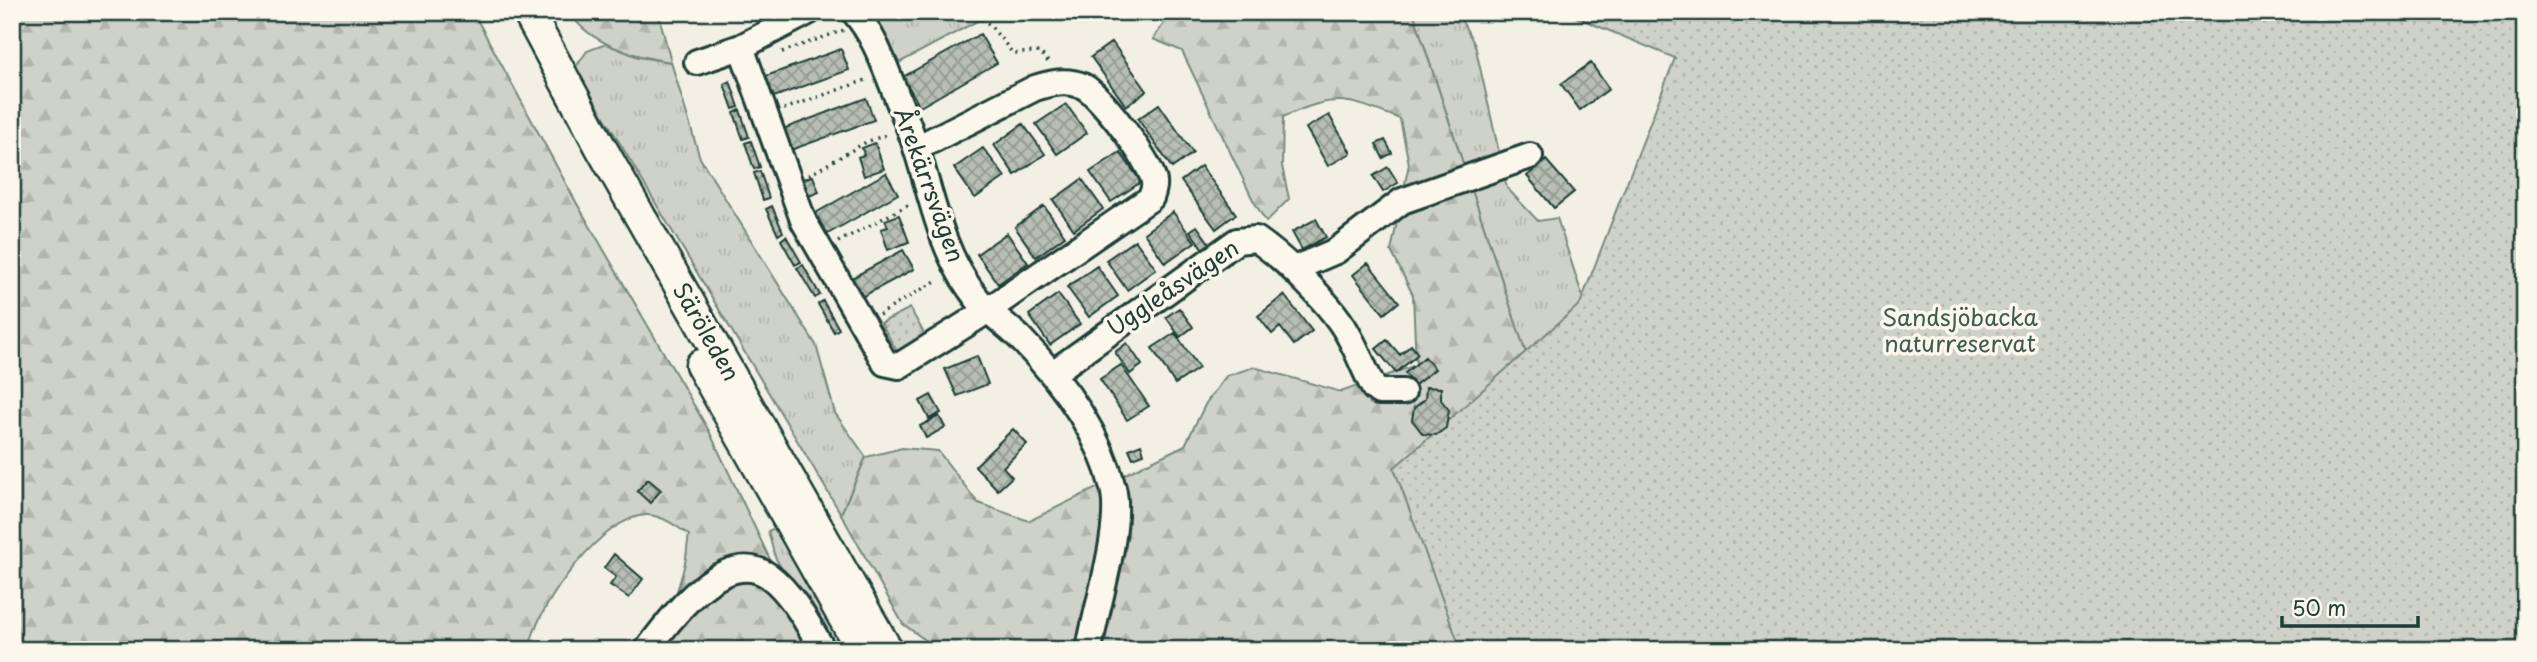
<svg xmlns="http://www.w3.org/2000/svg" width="2537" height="662" font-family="'Playpen Sans',sans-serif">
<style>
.grass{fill:url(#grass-tufts);stroke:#77887e;stroke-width:2}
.forest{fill:url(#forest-firs);stroke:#77887e;stroke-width:2}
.park{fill:url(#park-dots);stroke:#77887e;stroke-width:2}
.building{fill:url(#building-cross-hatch);stroke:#1f3d34;stroke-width:2}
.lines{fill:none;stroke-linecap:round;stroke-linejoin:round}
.minor-casing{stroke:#1f3d34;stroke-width:30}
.major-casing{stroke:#1f3d34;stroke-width:35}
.path{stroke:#1f3d34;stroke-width:3.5;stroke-dasharray:2 5;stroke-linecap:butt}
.minor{stroke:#fbf7ec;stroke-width:24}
.major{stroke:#fbf7ec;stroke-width:30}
.labels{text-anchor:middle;stroke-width:7;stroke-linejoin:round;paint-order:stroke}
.street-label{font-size:23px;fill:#1f3d34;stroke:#fbf7ec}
.park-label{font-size:23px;fill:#425b52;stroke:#fbf7ec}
</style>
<defs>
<pattern id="grass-tufts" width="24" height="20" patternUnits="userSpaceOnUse" patternTransform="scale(1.75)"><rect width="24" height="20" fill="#cfd2c8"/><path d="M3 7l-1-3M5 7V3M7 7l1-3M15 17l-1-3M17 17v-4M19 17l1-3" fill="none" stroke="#b1b5ac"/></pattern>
<pattern id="forest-firs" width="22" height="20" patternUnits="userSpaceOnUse" patternTransform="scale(1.75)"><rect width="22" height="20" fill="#cfd2c8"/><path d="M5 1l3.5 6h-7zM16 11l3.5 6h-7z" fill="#b1b5ac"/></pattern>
<pattern id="park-dots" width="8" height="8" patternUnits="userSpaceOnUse" patternTransform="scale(1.75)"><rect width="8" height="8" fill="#cfd2c8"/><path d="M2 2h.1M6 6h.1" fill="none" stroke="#b1b5ac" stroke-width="1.8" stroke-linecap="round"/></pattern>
<pattern id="building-cross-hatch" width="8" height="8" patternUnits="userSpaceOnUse" patternTransform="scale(1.75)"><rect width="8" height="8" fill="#b7beb3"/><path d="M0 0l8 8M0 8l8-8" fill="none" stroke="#949c92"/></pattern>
</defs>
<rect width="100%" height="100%" fill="#f2f0e5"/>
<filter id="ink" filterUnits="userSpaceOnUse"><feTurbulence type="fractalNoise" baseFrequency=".0143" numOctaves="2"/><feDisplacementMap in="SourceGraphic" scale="14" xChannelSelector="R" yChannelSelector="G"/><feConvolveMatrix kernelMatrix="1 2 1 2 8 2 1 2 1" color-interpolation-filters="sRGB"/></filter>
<g filter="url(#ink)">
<path class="grass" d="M869,12H994L899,63Z
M1413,12H1457L1475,45L1507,188L1538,221L1557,218L1698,650H1624Z
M606,44L638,57L671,62L700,158L816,345L835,413L866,457L841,514L575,68L587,51Z
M781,525L852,650H829L775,557L768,531Z"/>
<path class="forest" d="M12,12H473L576,202L709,431L813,650H705L670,642C666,614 678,593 684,567C687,557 687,545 689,535C678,527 660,514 646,515C602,517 541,602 531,641L547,650H12Z
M570,12H658L671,62C638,57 587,44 570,12Z
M1172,12H1413L1624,650H939L903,624L841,514L866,457L902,448L938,451L978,503L1029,521L1185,445L1206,403L1226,376L1254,367L1341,392L1416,365L1413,295L1391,251L1409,164L1400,119C1346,98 1337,93 1283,117L1282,166L1289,199L1266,222L1253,200L1182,51L1153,39Z"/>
<path class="park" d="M1564,12H2525V650H1461L1394,468L1580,304L1675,58Z
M910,308L926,337L898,353L881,323Z"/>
<path class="building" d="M980,34L997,63L920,107L903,77Z
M1112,42L1147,91L1126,106L1091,57Z
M841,49L849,70L771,98L763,77Z
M1591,63L1609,89L1580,110L1561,84Z
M730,81L739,107L733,109L724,84Z
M866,98L874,120L788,151L780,130Z
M1066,104L1087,133L1057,154L1036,124Z
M1159,104L1193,153L1172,168L1138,119Z
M740,110L749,137L743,139L734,113Z
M1329,115L1351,153L1328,166L1306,128Z
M1023,124L1045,154L1015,175L994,145Z
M1385,140L1392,153L1383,158L1376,144Z
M751,141L760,167L754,169L745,143Z
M875,143L884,169L864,176L858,157L864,155L862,148Z
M983,148L1005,177L975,198L954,168Z
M1120,152L1141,182L1111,202L1090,172Z
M1546,160L1574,192L1554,208L1527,176Z
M1201,166L1236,214L1216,229L1181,181Z
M1388,167L1398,183L1383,192L1373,176Z
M760,171L769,198L763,200L754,173Z
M886,173L898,194L824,236L812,215Z
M813,176L819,192L807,197L801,180Z
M1082,179L1103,209L1074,230L1053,200Z
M772,206L783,232L778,235L766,209Z
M1044,206L1065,236L1036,257L1015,227Z
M1173,212L1195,242L1165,263L1144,233Z
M899,215L909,242L888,250L881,229L888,227L885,220Z
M1316,219L1326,237L1302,250L1292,232Z
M1197,226L1212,247L1205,252L1190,231Z
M1007,233L1028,263L998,284L977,254Z
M786,236L801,262L795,265L781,240Z
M1135,240L1156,269L1127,290L1106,260Z
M903,250L914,269L860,298L850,279Z
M1368,263L1399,302L1384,314L1353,275Z
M803,265L820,295L815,298L797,268Z
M1097,266L1118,296L1089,317L1067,287Z
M1058,294L1080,324L1050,345L1029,315Z
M1284,295L1312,331L1294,345L1280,327L1272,334L1258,316Z
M823,301L839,329L834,332L818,304Z
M1179,308L1193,327L1180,337L1166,317Z
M1175,333L1199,368L1175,384L1152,348Z
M1387,340L1400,355L1411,345L1418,354L1396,373L1376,349Z
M1127,343L1142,365L1130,374L1115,352Z
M977,356L988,384L957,396L945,369Z
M1425,357L1435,369L1415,385L1405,373Z
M1121,365L1149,406L1127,420L1100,379Z
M1426,387L1441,388V400L1449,410L1446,428L1436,435L1423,434L1412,420L1414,408L1425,399Z
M931,395L941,413L929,419L920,401Z
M939,416L945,427L926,438L920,426Z
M1013,429L1027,444L1003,467L1012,477L998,490L975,466Z
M1141,444L1144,454L1133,458L1129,449Z
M648,479L661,490L650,503L637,491Z
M614,554L643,579L629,598L610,585L616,577L604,568Z"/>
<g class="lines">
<g class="minor-casing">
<path id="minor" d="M808,12L741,47L803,220L885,363L899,366L976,318L1151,198C1153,192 1155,187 1154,182C1152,163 1100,94 1083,86C1066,79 1051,83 1035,88L917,148
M854,12C873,34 882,59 893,87C901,108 911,129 917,151C932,198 941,248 970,289C983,309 1002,321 1019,337C1060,379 1099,430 1113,488C1123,527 1096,606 1089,650
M697,62L741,47
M1294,269L1336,251L1402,201L1530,156
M1053,373L1237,241L1256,239C1285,259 1334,306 1350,338C1359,354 1365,372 1374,388L1379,392H1403
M647,650C670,619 724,545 769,576C792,593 809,626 823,650"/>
</g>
<g class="major-casing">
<path id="major" d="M528,12L600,146L887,650
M701,365L862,650"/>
</g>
<path class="path" d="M969,12L989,24L1011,51L1016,53L1040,52L1049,63
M782,52L844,30
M784,109L869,79
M809,175L866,142L889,134
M838,242L912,203
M879,315L939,279"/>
<use href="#minor" class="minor"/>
<use href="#major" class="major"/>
</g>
</g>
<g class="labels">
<g class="street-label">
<text transform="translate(929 185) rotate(70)" y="8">Årekärrsvägen</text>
<text transform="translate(1173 288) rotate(-34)" y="8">Uggleåsvägen</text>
<text transform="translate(706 332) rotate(60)" y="8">Säröleden</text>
</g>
<g class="park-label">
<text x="1960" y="326">Sandsjöbacka<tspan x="1960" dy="26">naturreservat</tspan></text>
</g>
</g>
<rect width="2537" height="662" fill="none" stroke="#fbf7ec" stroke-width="42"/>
<rect x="21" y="21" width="2495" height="620" fill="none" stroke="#1f3d34" stroke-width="2.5" filter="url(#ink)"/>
<path d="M2282 616v10h136v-10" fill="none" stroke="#1f3d34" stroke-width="3.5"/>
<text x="2292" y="616" font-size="21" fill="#1f3d34" stroke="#fbf7ec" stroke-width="5" paint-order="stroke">50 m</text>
</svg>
